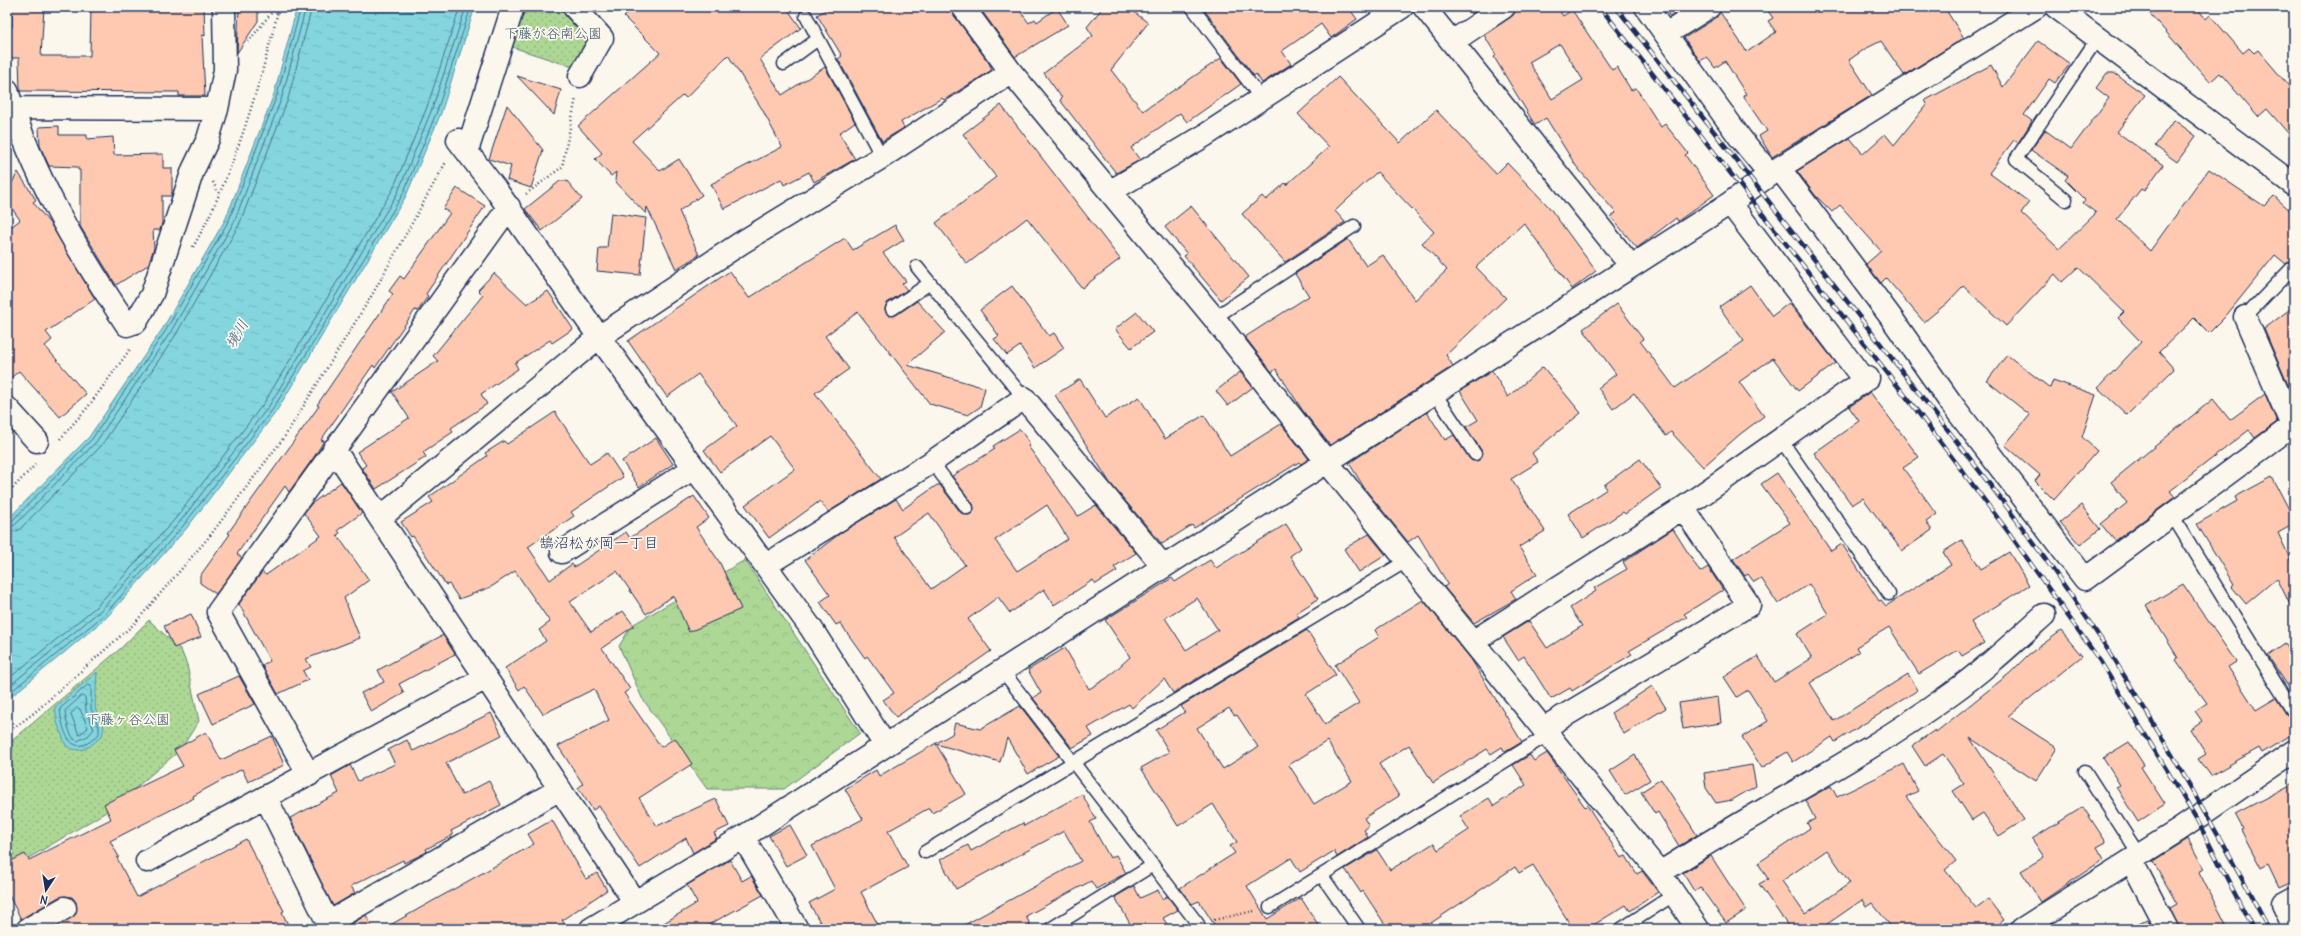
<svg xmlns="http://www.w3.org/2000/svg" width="2301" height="936" font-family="Delius,'Klee One',sans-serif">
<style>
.forest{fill:url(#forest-crowns);stroke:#648379}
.park{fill:url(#park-dots);stroke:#648379}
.water{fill:url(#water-ripples);stroke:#5a93aa}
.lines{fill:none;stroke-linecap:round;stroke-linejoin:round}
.shore{stroke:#457191;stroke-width:1}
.building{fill:#fec9b0;stroke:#1b2f5e;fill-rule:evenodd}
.lane-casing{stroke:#1b2f5e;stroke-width:15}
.street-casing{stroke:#1b2f5e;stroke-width:25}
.path{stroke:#1b2f5e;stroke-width:2.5;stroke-dasharray:1 3;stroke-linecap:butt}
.lane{stroke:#fbf7ec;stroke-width:12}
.street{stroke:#fbf7ec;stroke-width:22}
.rail-casing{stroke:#1b2f5e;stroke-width:4.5}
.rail{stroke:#fbf7ec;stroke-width:3;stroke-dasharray:9;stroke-linecap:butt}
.labels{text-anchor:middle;stroke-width:3.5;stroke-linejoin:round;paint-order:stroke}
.park-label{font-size:14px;fill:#40596c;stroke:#fbf7ec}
.water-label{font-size:15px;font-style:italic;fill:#35587e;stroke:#fbf7ec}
.neighbourhood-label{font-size:15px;fill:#1b2f5e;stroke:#fbf7ec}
</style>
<defs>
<pattern id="forest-crowns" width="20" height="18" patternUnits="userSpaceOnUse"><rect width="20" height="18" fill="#add794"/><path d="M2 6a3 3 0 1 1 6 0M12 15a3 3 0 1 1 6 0" fill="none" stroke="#94b982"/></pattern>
<pattern id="park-dots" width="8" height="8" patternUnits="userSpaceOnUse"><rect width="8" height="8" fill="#add794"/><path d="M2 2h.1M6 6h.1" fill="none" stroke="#94b982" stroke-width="1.8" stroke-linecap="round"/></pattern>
<pattern id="water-ripples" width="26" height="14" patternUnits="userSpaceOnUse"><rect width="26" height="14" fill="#84d5dd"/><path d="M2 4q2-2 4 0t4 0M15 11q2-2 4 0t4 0" fill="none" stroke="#71b7c0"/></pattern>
</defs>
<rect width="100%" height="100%" fill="#fbf7ec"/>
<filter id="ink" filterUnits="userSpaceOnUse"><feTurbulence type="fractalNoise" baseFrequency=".025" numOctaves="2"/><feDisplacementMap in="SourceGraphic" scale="8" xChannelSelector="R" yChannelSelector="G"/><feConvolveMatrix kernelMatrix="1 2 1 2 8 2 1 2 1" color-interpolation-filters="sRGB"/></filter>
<g filter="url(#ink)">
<path class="forest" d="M745,560L860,733L784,789H707L642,698L619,646L632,625Z"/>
<path class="park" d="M518,7H564L591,37L579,69L506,45Z
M149,620L181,650L187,665L199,721L180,750L111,809L7,871V745L121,648Z"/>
<path class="water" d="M297,7H475L441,113L406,196L276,412L186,529L107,617L7,700V520L89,437L163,328L226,218L274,94Z
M97,672L95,708L104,727L102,736C89,747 83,755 66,746L57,722L55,707Z"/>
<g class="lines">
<path class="shore" d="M7,523L12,521L92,439L166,330L229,220L277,95L301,7
M7,528L15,525L96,442L170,333L234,222L282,97L306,7
M7,534L19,530L101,446L175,336L239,225L288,99L312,7
M7,680L97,606L175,519L264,403L393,189L427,107L460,7
M88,685L91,686V709L99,727V734C72,761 63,735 60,709Z
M7,688L101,610L179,523L269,406L398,192L432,109L466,7
M7,695L105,614L183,526L273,409L403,194L437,111L471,7
M82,696L85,697L86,711L94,729L88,736L77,741C69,737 66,720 65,711Z
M77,708L80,709L88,728L79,735L71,714Z"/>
</g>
<path class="building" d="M12,7H44L41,56H90L91,7H204L205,36L202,35L205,96H179V92L20,91L19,58H7V26L12,27Z
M239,7H258V21L237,53Z
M634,7H786L801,28L760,59L782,95L825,67L855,122L839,133L855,159L814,182L809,172L784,185L781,179L724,209L711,184L782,147L762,109L728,55L686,98L683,95L632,141L660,171L679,159L702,195L679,211L699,255L676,269L647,207L646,214L615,181L616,172L611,176L595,159L602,153L578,126L660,53L624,17Z
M831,7H951L953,14L989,63L992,70L944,100L942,98L901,122L904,128L882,141L838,59L842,56L817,15Z
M979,7H1017L1029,23L1035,19L1037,22L1057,8L1068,25L1015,57Z
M1103,7H1128L1148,23L1111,70L1143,111L1221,58L1241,84L1187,122L1180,113L1131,148L1140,160L1116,173L1060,100L1062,98L1044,73L1093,36L1087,27Z
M1202,7H1348L1357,19L1331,38L1321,24L1282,51L1291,64L1262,83L1256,74L1254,76Z
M1466,7H1482L1471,14Z
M1516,7H1557L1563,16L1572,10L1612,70L1617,67L1631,90L1636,88L1661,127L1665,124L1688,153L1685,155L1714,195L1678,221L1676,218L1637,248L1611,217L1616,213L1576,166L1546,118L1535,125L1494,57L1496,55L1484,35L1511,17ZM1560,44L1583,80L1552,99L1529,62Z
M1664,7H1685L1670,17Z
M1765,7H1944L1964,38L1904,75L1881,41L1865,49L1849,60L1872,95L1772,157L1759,136L1767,131L1743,96L1746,94L1725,61L1715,68L1707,57L1700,61L1684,38L1716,18L1720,12L1747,52L1776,32L1768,21L1773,18Z
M2144,7H2196L2206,19L2210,15L2243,53L2249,48L2254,53L2258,50L2294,92V140L2267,109L2258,117L2220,73L2210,82Z
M2038,41L2070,64L2055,83L2049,79L2024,115L2032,121L2018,143L2014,140L1989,173L2029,202L2021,213L2059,249L2096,213L2083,203L2085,200L2065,180L2068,176L2031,150L2045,130L2071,149L2109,98L2096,88L2107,73H2114L2145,95L2117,132L2163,165L2144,191L2141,189L2117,219L2150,251L2209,169L2264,206L2274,196L2294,214V259L2286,264L2275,255L2225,317L2209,333L2194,318L2159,352L2174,369L2127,415L2098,388L2141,342L2118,318L2124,312L2078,267L2062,282L2055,274L2006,326L1963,286L1947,303L1924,322L1886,278L1881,283L1866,264L1881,251L1840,205L1832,212L1815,195L1797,171L1850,138L1863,154L1885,134L1894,145L1927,104L1924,101L1991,65L2003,87Z
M517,76L561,90L554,115Z
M1338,77L1400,143L1436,110L1496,174L1507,163L1549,207L1596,271L1572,289L1524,223L1476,267L1506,298L1446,355L1453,366L1330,445L1303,411L1276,369L1272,372L1245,337L1309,296L1295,274L1348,239L1366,266L1383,255L1415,300L1447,270L1422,243L1434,232L1377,172L1335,211L1345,222L1285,262L1242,214L1262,196L1266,200L1285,183L1286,185L1329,147L1298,114Z
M507,105L543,150L531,188L507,180L511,166L489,159Z
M1001,105L1120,259L1082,288L1027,218L967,264L936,223L996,177L963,134Z
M2174,120L2196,136L2177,162L2155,146Z
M59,126V135H87V139L113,137L114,155L163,154V168H172V192L171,196H162V223L160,230H153L154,248L148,265L116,285L80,226V170H78V167L49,166L40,146L39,127Z
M18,172L36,200L33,202L51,225L95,299L46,332L52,340L45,346L86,394L60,417L19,371L7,381V230L20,220L7,201V192Z
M560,181H567L582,199L542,231L525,209Z
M457,188L485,206L426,294L428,296L418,311L415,310L375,368L373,365L321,440L324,441L314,457L289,492L285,486L237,554L242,558L216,594L200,583V576L230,534L228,533L319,406L317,405L393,294L389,291L400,276L404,279L450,213L443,209Z
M1191,206L1249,277L1221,300L1184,256L1187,254L1165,227Z
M611,213L646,218L640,275L597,271L599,248H607Z
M895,225L904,240L883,253L906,281L902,284L907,290L887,303L885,309L886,313L889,316L896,315L917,301L945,332L907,365L985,388L980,407L968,415L930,404L858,312L825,336L849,369L815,393L881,479L828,512L820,501L769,538L745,505L795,469L770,436L720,472L704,450L737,426L698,374L667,397L628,341L730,271L749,298L845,238L853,250Z
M494,273L527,304L548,291L573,329L552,343L550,340L515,363L518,369L481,394L487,404L451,428L453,432L423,452L426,457L376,489L362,468L366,465L357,452L409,418L392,392L438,361L433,356L483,295L478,290Z
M1750,285L1772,316L1789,303L1836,363L1798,391L1773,358L1739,382L1764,416L1739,435L1703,467L1671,432L1666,436L1634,393L1613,409L1598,388L1616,374L1583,329L1617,304L1643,339L1640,341L1675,388L1744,341L1719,307Z
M1012,286L1049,336L1054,333L1064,348L1035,368L1020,346L1007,355L994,339L999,336L980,310Z
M2294,306V399L2264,329Z
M1137,312L1153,332L1131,348L1115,329Z
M2007,355L2050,388L2053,380L2096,395L2082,437L2097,451L2054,500L2035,481L2040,475L2005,445L2030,415L1987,381Z
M1543,367L1581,413L1532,453L1538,462L1511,479L1545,531L1519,547L1537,574L1511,591L1516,599L1474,623L1444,587L1448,584L1418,535L1408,542L1365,489L1349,463L1427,412L1445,440L1454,435L1469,458L1472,461L1479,460L1482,457L1481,450L1466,427L1478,420L1460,391L1492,371L1508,397Z
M1240,372L1253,387L1228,406L1216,391Z
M1080,379L1105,418L1139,397L1165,439L1204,415L1230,456L1281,424L1309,459L1301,464L1299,462L1194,528L1192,525L1162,544L1110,483L1055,395Z
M1870,392L1919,457L1903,468L1937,514L1926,522L1932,530L1902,551L1863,498L1852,505L1814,453L1859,421L1849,407Z
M2265,394L2277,422L2255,438L2249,430L2170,491L2175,497L2115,541L2101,524L2127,503L2111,482L2213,399L2230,420Z
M555,412L590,464L607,453L623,477L571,512L574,516L528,547L550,580L572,564L574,567L626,532L630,538L694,496L709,518L696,527L720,563L741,609L689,632L673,596L646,614L617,571L570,602L591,632L623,611L634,626L602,648L630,689L624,693L661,747L675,738L692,764L639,798L657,826L716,799L729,826L714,833L717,838L693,853L686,838L640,868L599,806L593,810L578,788L583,784L558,746L609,720L594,689L543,714L524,686L519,690L505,668L546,641L539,630L550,622L515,571L491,587L459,599L449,584L446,585L413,536L411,537L401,522L433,502L429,497L487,456L485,453L504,441L507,444Z
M1020,429L1030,444L1028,446L1078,516L1096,505L1136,553L1114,567L1117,571L1096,584L1093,580L1054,605L1044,589L1010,613L998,597L968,619L991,651L896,717L883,700L894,693L867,656L865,658L840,623L836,625L820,602L830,595L805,560L842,532L896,499L903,509L937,485H940L961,513L968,515L971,514L974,511L973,504L952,476L995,449L993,446ZM1047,505L1068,539L1017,571L995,540ZM929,513L965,565L931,589L894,537Z
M656,438L673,464L639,487L622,461Z
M1640,459L1661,488L1625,514L1623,512L1583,538L1568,514L1607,489L1604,485Z
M1777,473L1831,551L1842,544L1879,601L1881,600L1886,606L1951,565L1943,552L1962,540L1981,569L2009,552L2029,585L1971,622L1984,643L1962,656L1958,650L1919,674L1889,627L1856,647L1859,652L1810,683L1834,721L1908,674L1918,690L1835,742L1832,737L1793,762L1787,752L1762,768L1742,737L1768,721L1748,690L1737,697L1724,677L1758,656L1774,682L1812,658L1797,634L1828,614L1809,584L1778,604L1761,578L1754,582L1748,574L1745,576L1733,559L1790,523L1761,484Z
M2272,477L2294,519V524L2278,533L2294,567V613L2277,578L2246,604L2232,587L2234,585L2197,524L2237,501L2235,497Z
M341,482L362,513L338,530L340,533L337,535L369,580L344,598L360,638L306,659L311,667L303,671L308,680L278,694L262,665L270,661L239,604L262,572L266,575L321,536L304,513L311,504Z
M2081,505L2100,529L2080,545L2060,522Z
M1286,524L1301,548L1290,556L1318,599L1296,613L1299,617L1173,693L1164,679L1132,708L1129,704L1088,728L1093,736L1072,748L1033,698L1041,693L1028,670L1065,648L1089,689L1107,678L1130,657L1105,620L1172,578L1175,582L1210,560L1216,568ZM1197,598L1218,630L1186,650L1165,618Z
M1673,529L1700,572L1708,567L1723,590L1684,614L1687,617L1629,651L1632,654L1572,691L1570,688L1551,699L1524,656L1518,660L1503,637L1529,621L1547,648L1582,626L1570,608L1596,591L1594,588L1627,569L1623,562Z
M1369,534L1386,555L1359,572L1344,549Z
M2183,584L2236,662L2228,667L2256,710L2276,698L2288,717L2294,720V733L2262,753L2259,748L2210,776L2198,759L2206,754L2190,729L2202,721L2195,711L2207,703L2176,660L2178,658L2146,606Z
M1423,600L1471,659L1522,742L1505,752L1502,747L1491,754L1487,749L1433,783L1409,745L1379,764L1399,796L1364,818L1369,826L1364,830L1368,837L1337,857L1334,851L1300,872L1291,858L1247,886L1267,919L1301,898L1321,929H1217L1199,901L1192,904L1180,888L1235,853L1230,846L1237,842L1213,804L1178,826L1141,768L1169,752L1156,730L1185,712L1181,706L1307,630L1336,675L1306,694L1325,724L1359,703L1335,665L1379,637L1375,630ZM1229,708L1235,716L1237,715L1258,747L1223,769L1197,728ZM1327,741L1352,781L1314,804L1289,765Z
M191,614L201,637L174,648L164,626Z
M2061,631L2082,656L2008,716L2057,748L2036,781L1970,738L2024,820L1999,836L1983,813L1972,820L1953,791L1964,784L1943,754L1925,766L1912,746L1935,730L1936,732L2010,673L2028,655Z
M443,635L455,654L399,684L404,693L371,712L361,693L384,682L378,670Z
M2285,644L2294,657V699L2289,690L2290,689L2268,656Z
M239,676L255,704L213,724L199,694Z
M1652,686L1666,708L1624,734L1611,713Z
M1718,697L1721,723L1683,729L1679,703Z
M1020,706L1059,756L1028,774L1007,738L1000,762L936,744L966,794L932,813L929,808L888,831L908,867L861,892L880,929H824L809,903L835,889L812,846L863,819L845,789L876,770L879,776L952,734L955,723L980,729Z
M491,713L502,735L446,763L462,795L489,781L501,805L451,831L453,835L426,849L427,851L425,853L404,863L403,860L351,886L355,893L333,906L290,818L339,793L331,776L350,765L358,781L395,764L388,750L407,740L413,751Z
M206,732L221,760L272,736L284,765L248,782L242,769L193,796L194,798L110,841L119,857L117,858L137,897L246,839L284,911L282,912L290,929H53L76,914V902L72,897L65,896L59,897L21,919L7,892V863L25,854L29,860L111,819L104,804L183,766L174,750Z
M2129,742L2144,765L2141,767L2165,804L2138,822L2116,787L2120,785L2103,758Z
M1547,753L1585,807L1587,805L1621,858L1626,856L1637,874L1642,871L1658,892L1630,911L1626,905L1587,929H1573L1533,865L1519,873L1515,867L1422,929H1388L1363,891L1361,893L1345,869L1377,850L1390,870L1434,843L1438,850L1469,830L1460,816L1489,798L1494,806L1526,785L1513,765L1530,755L1534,761Z
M1635,755L1650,780L1625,795L1610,771Z
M1904,764L1918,791L1906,797L1956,861L1945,870L1976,908L1988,899L2004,920L1993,929H1893L1872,903L1866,907L1862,900L1820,929H1783L1788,926L1759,884L1768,879L1758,863L1810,828L1807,823L1815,819L1805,800L1831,786L1837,797ZM1827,850L1850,883L1805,914L1782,881Z
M1752,765L1756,786L1732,800L1716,803L1706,788L1704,773Z
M1661,779L1697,835L1679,846L1658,812L1655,814L1641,792Z
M2294,783V880L2279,887L2268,864L2261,868L2241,830L2243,829L2235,814Z
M1082,794L1096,819L1090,822L1110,858L1116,855L1126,873L1096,889L1091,881L1026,916L1032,929H957L1081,861L1064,831L956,889L940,860L968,845L971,851L1023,823L1024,826Z
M2083,807L2106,842L2097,847L2104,859L2041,902L2021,871L2044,857L2032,839Z
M552,820L586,879L597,873L607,890L562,920L568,929H383L534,844L528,834Z
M790,825L807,855L786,866L769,836Z
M2188,839L2204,869L2199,872L2228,929H2179L2170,908L2177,904L2153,861Z
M1711,856L1746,910L1726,923L1700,887L1694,891L1683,873Z
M730,860L742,881L751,876L763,895L701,929H654L697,903L687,885Z
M1134,886L1140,898L1158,890L1162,899L1167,896L1178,910L1163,918L1170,929H1133L1115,897Z
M366,915L373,929H345V928Z
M2147,919L2153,929H2126Z"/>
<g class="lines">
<g class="lane-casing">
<path id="lane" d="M1192,7L1261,98
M806,16L882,157
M784,64L818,39
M2066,200L2016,159L2097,39
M917,267L1024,398
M892,309L930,283
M2245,317L2294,266
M1214,318L1354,226
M1434,392L1475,454
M1781,440L1889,594
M932,462L967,508
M2172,515L2294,713
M1002,670L1198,924
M2085,771L2139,855
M925,852L1408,560
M1322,876L1359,929
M1270,907L1549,734
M1050,929L1153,865
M1621,929L1675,894"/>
</g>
<g class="street-casing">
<path id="street" d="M574,7L602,38L580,76
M963,7L1011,72L1214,318L1327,462L1660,873L1698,929
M1424,7L1631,266
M1646,7L1741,139L1770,174
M2056,7L2294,185
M1666,34L1709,7
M1452,42L1504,7
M7,90C32,175 78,252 127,325L136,322L152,294L193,170L208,139L217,109L225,70L224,7
M12,108L217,109
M458,140L494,187L599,337L811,628L885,745
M467,151L513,7
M1779,168L1890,316L1951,403L2085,579L2292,426
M1111,191L1204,136L1402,7
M1730,203L1864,380
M2245,317L2294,430
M7,408L37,441
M334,449L634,901
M380,518L599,337L741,243L882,157L1011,72
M562,552L694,468
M766,565L932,462L1024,398L1163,566
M1474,641L1683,508L1868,378
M1544,728L1749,605L1683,508
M309,775L218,612L509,207
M266,798L331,929
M743,837L797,929
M2131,860L2167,929
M147,861L486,678
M1660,873C1754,811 1857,762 1949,695C1983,671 2013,643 2044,615
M2294,898L2283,904L2294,927
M328,923L560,789
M28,929L65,908
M591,929L743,837L1730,203L1779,168L2036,7
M2022,929L2179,830L2294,751"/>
</g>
<path class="path" d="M248,42L276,7
M213,182L218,193
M526,194L562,167L576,98
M193,247C233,177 260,85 279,7
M60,439L88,407L131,348
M7,494L36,464
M7,733L34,713L134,624L209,537L285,436L372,295L446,162
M1214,920L1254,911"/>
<use href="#lane" class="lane"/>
<use href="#street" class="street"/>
<g class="rail-casing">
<path id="rail" d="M1600,7L1911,403L2009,533L2100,661L2196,818L2253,929
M1616,7C1705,120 1794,234 1883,347C1961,447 2041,547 2110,653C2167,743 2219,835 2269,929"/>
</g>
<use href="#rail" class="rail"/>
</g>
</g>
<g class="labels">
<g class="park-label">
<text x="553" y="38">下藤が谷南公園</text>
<text x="128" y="724">下藤ヶ谷公園</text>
</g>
<g class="water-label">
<text transform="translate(237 334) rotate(-60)" y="5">境川</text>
</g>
<g class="neighbourhood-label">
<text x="599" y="548">鵠沼松が岡一丁目</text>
</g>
</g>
<rect width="2301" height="936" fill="none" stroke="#fbf7ec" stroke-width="24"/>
<rect x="12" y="12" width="2277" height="912" fill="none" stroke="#1b2f5e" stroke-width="1.5" filter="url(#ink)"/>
<g transform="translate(46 890) rotate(192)" stroke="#fbf7ec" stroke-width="3" paint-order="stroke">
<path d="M0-3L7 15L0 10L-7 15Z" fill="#1b2f5e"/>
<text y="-6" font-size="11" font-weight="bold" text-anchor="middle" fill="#1b2f5e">N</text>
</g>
</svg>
